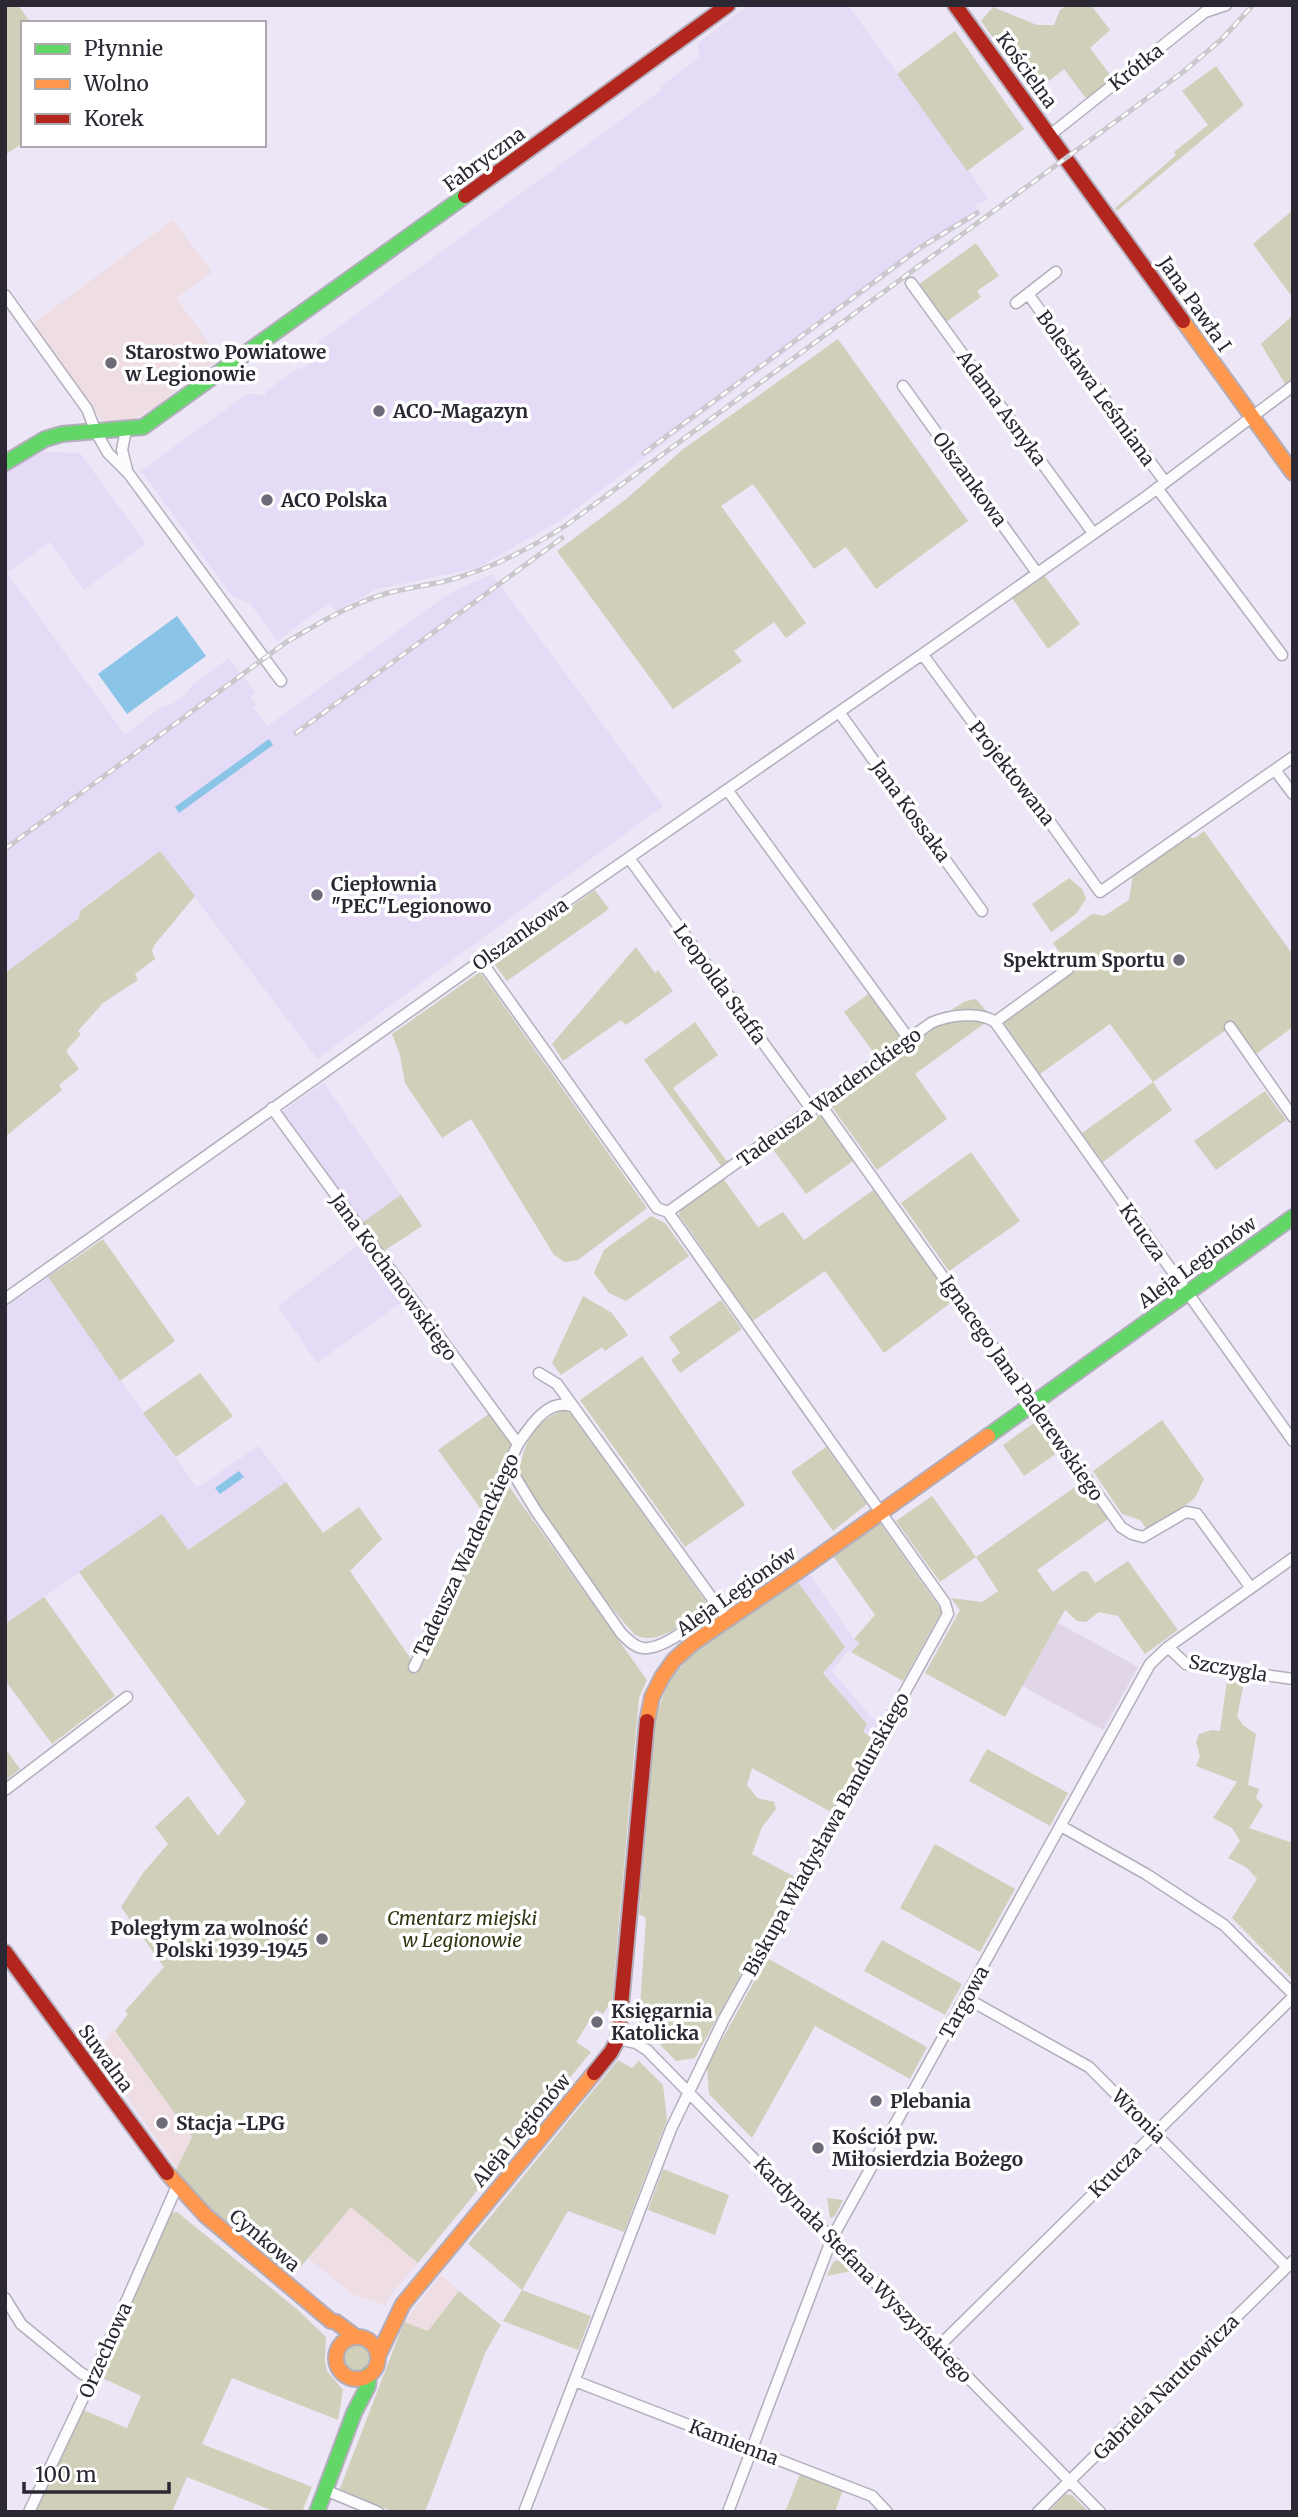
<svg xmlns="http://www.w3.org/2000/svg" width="1298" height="2517" font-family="Merriweather,serif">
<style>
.commercial{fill:#eedde2}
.built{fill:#e5dbf6}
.education{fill:#e0d6e7}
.green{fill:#d0cfb9}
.water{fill:#8ac4e7}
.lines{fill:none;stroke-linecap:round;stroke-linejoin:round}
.street-casing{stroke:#b3aebb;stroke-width:13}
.fast-casing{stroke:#b3aebb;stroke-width:18}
.slow-casing{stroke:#b3aebb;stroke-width:18}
.jam-casing{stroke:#b3aebb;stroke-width:18}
.street{stroke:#fcfbfe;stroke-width:10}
.fast{stroke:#63d668;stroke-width:14}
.slow{stroke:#ff974d;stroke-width:14}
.jam{stroke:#b3261e;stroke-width:14}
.rail-casing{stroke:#cac8cd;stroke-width:5}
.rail{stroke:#fff;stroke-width:2.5;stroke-dasharray:8;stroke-linecap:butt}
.poi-dot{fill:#6f6a78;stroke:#fff;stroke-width:2.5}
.labels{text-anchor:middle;stroke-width:7;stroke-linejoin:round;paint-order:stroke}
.street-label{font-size:19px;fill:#2c2833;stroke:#fff}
.poi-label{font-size:19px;font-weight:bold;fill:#2c2833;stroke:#fff;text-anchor:start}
.park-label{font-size:19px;font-style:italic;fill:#323411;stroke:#fff}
</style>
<rect width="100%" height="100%" fill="#ece6f7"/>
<path class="commercial" d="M173,220L212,272L176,298L220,358L174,391L160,405L136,417L134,421L109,423L100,418L32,324Z
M113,2029L192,2137L177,2168L120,2087L96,2059Z
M351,2206L418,2263L391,2294L385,2305L352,2294L307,2257Z
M441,2275L459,2291L428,2331L404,2322Z"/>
<path class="built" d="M748,5H848L988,198L976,205L981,214L924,249L561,520L477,568L377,589L336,611L329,603L277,641L250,603L233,597L141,471L248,393L263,396L266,394L265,392L299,367L301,370L325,352L318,342L662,90L660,87L700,57L697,44Z
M43,452L80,453L146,544L84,590L50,542L7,573L125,735L160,708L172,704L186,694L193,684L229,658L255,692L250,697L257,705L253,708L268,726L450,593L492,574L663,806L317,1059L160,851L80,910L79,918L5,973V471Z
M324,1083L401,1195L360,1224L280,1113Z
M364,1241L387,1276L394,1280L408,1298L317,1363L278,1306Z
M48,1277L197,1488L258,1446L286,1482L187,1550L162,1514L5,1624V1308Z
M808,1572L854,1639L860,1643L851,1652L848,1651L832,1671L871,1717L881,1722L872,1738L863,1732L841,1693L823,1672L845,1647L797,1581Z"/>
<path class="education" d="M1058,1623L1138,1667L1103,1730L1022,1686Z"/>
<path class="green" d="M5,5H18L31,23H23V143L5,155Z
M1067,5H1091L1110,30L1090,48L1114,80L1088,101L1064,69L1033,94L981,21L993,7L1037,25H1054L1060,10Z
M955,31L1024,129L967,171L897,74Z
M1216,66L1244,105L1117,211L1115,208L1176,155L1174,152L1208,125L1182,91Z
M1293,210V298L1253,244Z
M976,243L999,276L977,291L981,297L946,322L918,285Z
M1293,315V383L1287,387L1261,344Z
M838,339L968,521L876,589L846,547L814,569L753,484L721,506L806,623L786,638L774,622L734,651L742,661L673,709L557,551L625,500L682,450Z
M1044,575L1080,624L1048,649L1012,598Z
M1204,831L1293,955V1027L1256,1054L1235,1024L1230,1027L1153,1082L1172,1110L1103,1162L1082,1133L1153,1082L1110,1024L1040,1074L1003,1022L1072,970L1053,943L1092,914L1104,916L1129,900L1133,875L1186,837L1195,838Z
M160,851L195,896L156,943L152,950L155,959L135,974L138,980L103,1003L78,1031L81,1034L66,1051L79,1069L59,1085L62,1090L5,1137V973L79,918L80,911Z
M1069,878L1082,889L1086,899L1076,914L1051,932L1032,904Z
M595,890L609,909L507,981L493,962Z
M636,947L655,973L658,970L673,991L626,1025L621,1020L563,1061L552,1044Z
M480,972L647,1208L578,1260L565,1262L554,1255L471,1119L442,1138L405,1083L400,1055L392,1034Z
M871,992L904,1036L876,1056L844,1012Z
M974,999L977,1000L987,1012L946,1013L964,1002Z
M955,1020H976L985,1023L915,1074L947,1119L877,1170L832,1107L834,1097L939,1023Z
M695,1022L718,1055L673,1088L726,1160L730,1161L722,1167L644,1060Z
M1265,1091L1286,1120L1216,1170L1194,1141Z
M811,1114L821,1116L853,1161L806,1194L769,1144Z
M971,1152L1020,1221L949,1271L901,1203Z
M722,1177L758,1227L783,1212L804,1240L873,1190L953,1301L884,1353L825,1271L753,1321L679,1215L680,1208Z
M401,1195L422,1226L381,1253L360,1224Z
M651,1216L665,1223L689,1256L626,1301L609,1293L594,1273L604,1250Z
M103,1239L175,1341L120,1381L48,1277Z
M583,1296L612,1313L628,1335L605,1351L602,1347L561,1375L552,1363Z
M721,1300L742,1329L680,1373L671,1360L680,1353L669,1337Z
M642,1356L745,1505L685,1547L580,1400Z
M200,1373L233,1416L176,1457L143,1413Z
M567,1408L709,1606C689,1619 657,1649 634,1634C604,1600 578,1565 552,1528C541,1512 522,1492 520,1472C519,1466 522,1458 524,1451C534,1425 542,1420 567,1408Z
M490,1413L514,1445L483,1512L438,1450Z
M1038,1420L1060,1451L1024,1476L1003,1445Z
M1162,1420L1204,1479L1195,1498L1149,1532L1140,1520L1122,1514L1093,1471Z
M826,1447L867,1504L833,1531L791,1472Z
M286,1482L323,1533L359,1507L382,1539L350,1571L413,1662L411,1670L416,1674L504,1483L508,1485L647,1680L639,1698L612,2000L603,2014L596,2010L576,2042L591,2052L418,2263L351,2207L291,2278L198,2197L176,2170L192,2137L115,2031L128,2014L125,2011L164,1967L121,1907L143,1873L168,1844L155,1827L188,1796L218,1836L246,1802L79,1572L162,1514L188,1550Z
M1082,1482L1108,1519L1037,1570L1053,1592L1082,1571L1088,1572L1095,1583L1128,1561L1178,1630L1145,1654L1118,1616L1099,1612L1086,1622L1077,1621L1065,1610L1005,1717L925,1673L960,1610L951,1598L982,1602L998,1591L976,1557L940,1582L896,1521L932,1496L976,1557Z
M880,1523L942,1611L903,1681L851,1652L860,1643L854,1639L875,1615L833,1556Z
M797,1581L845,1647L823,1673L867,1724L863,1732L872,1738L831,1812L752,1768L747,1785L757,1798L774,1802L776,1809L762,1827L752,1854L795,1877L695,2058L676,2061L639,2023L646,1918L639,1914L655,1720L667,1685L687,1658Z
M44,1597L115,1696L52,1744L5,1680V1624Z
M1227,1680L1244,1683L1237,1716L1243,1725L1256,1734L1248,1785L1259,1789L1256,1798L1263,1805L1249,1828L1293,1843V1980L1232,1918L1257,1879L1246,1867L1228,1858L1240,1841L1232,1828L1213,1818L1237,1782L1196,1766L1200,1756L1196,1742L1199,1734L1212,1730L1220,1731Z
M5,1748L20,1769L5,1781Z
M987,1749L1068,1793L1050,1826L969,1781Z
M935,1844L1015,1889L980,1952L900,1908Z
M882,1940L962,1984L945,2015L864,1971Z
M767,1958L927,2047L910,2079L815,2026L752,2138L709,2094L707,2067Z
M618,2060L632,2068L639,2061L663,2085L667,2120L624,2232L568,2211L522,2290L591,2316L578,2350L503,2321L522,2290L468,2244Z
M663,2169L729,2195L715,2235L648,2210Z
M827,2198L843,2200L835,2216L830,2218Z
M177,2212L298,2310L326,2337L325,2360L327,2371L343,2390L338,2420L232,2378L202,2444L312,2487L302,2512H276L187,2477L172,2512H36L83,2410L127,2428L141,2396L98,2376L172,2213Z
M836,2260L841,2261L852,2271L827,2276L832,2264Z
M459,2291L501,2325L485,2353L425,2512H395L339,2491L404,2322L428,2331Z
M343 2358a15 15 0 1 1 30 0a15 15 0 1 1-30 0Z
M800,2474L843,2490L835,2512H785Z
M1066,2494L1072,2495L1089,2512H1048Z"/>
<path class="water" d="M177,616L206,656L127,714L98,674Z
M269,739L273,745L179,813L175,807Z
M239,1471L244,1477L220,1494L215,1488Z"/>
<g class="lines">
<g class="street-casing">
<path id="street" d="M1050,135L1205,12L1226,5
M911,283L1093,533
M1028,294L1165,482
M5,295L87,409L96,432L108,453L129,474L281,681
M1016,303L1056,272
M903,386L1037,573
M126,430L122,450L127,470
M1157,488L1282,655
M923,655L1033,804L1042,811L1100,892L1293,757
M839,712L982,911
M1275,770L1293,794
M728,791L909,1039
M629,858L812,1110
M481,961L657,1208L668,1212
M995,1022L1293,1441
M1230,1027L1293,1117
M820,1104L1121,1527L1132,1534L1143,1537L1186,1512L1197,1514L1251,1588
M272,1108L518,1444
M668,1212L931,1023C948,1015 980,1011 995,1022L1068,969
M5,1299L496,950L927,651L1147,496L1293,386
M539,1373L557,1384L727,1619
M508,1465L536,1511L621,1633C627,1639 634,1647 643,1648C664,1651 701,1618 718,1606
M1168,1647L1186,1664L1293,1679
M414,1667L518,1444C530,1426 549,1396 574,1407
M5,1790L127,1697
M1061,1826L1146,1874L1224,1925L1293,1994
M966,1998L1089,2067L1287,2267
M618,2039L636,2043L647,2050L1100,2512
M5,2298L21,2324L81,2373L92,2379
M938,2347L1293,1997
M575,2381L872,2496L887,2512
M325,2490L378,2512
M29,2512L92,2379L177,2186
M524,2512L671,2129L724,2019L948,1614L945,1603L668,1212
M728,2512L832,2238L1150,1664L1168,1647L1293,1558
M1038,2512L1293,2261"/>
</g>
<g class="fast-casing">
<path id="fast" d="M5,463L45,439L62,434L143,427L465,196
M988,1436L1293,1217
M317,2512L354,2413L368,2386L369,2374"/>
</g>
<g class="slow-casing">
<path id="slow" d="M1183,321L1293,473
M647,1721L652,1697L662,1677L674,1660L693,1643L800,1570L988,1436
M167,2173L205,2215L331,2321L336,2322L356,2337
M336 2358a21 21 0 1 1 42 0a21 21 0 1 1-42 0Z
M378,2356L403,2304L594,2073"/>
</g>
<g class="jam-casing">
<path id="jam" d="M955,5L1183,321
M465,196L728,5
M5,1952L167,2173
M594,2073L611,2052L618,2039L647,1721"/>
</g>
<use href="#street" class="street"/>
<use href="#fast" class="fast"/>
<use href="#slow" class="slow"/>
<use href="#jam" class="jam"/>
<g class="rail-casing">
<path id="rail" d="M644,453L921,247L977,213
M296,733L562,538
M5,849L285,643C316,625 347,606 381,595C403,588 427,586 449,580C491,569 529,549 565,526L1183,72L1222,39L1253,5"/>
</g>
<use href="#rail" class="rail"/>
</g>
<g class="poi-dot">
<circle cx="111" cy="363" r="7"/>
<circle cx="379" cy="411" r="7"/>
<circle cx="267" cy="500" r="7"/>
<circle cx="317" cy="895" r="7"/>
<circle cx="1179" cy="960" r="7"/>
<circle cx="322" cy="1939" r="7"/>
<circle cx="597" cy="2022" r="7"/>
<circle cx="876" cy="2101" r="7"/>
<circle cx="162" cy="2123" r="7"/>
<circle cx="818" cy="2148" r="7"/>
</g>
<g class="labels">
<g class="street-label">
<text transform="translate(1136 67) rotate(-38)" y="7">Krótka</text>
<text transform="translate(1027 70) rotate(54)" y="7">Kościelna</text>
<text transform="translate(484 159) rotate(-36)" y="7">Fabryczna</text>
<text transform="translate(1195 304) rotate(55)" y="7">Jana Pawła I</text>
<text transform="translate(1096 388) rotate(54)" y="7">Bolesława Leśmiana</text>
<text transform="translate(1002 408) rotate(54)" y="7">Adama Asnyka</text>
<text transform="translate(970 479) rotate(54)" y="7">Olszankowa</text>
<text transform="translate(1012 773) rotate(52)" y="7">Projektowana</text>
<text transform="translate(911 811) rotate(54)" y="7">Jana Kossaka</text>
<text transform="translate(520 934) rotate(-35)" y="7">Olszankowa</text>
<text transform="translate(720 984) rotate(54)" y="7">Leopolda Staffa</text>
<text transform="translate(829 1097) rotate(-36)" y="7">Tadeusza Wardenckiego</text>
<text transform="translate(1143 1232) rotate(55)" y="7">Krucza</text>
<text transform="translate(1197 1262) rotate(-36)" y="7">Aleja Legionów</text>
<text transform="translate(394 1277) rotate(54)" y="7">Jana Kochanowskiego</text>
<text transform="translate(1022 1388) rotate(55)" y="7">Ignacego Jana Paderewskiego</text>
<text transform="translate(466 1555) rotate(-65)" y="7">Tadeusza Wardenckiego</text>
<text transform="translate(736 1591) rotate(-35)" y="7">Aleja Legionów</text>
<text transform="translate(1228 1668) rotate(10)" y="7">Szczygla</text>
<text transform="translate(826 1834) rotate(-61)" y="7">Biskupa Władysława Bandurskiego</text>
<text transform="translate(964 2002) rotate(-61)" y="7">Targowa</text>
<text transform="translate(106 2058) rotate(54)" y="7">Suwalna</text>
<text transform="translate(1139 2116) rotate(45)" y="7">Wronia</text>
<text transform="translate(521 2130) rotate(-50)" y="7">Aleja Legionów</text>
<text transform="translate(1115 2171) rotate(-45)" y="7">Krucza</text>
<text transform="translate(265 2240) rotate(40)" y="7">Cynkowa</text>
<text transform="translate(863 2270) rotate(46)" y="7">Kardynała Stefana Wyszyńskiego</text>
<text transform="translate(105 2350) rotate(-66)" y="7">Orzechowa</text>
<text transform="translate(1166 2387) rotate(-45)" y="7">Gabriela Narutowicza</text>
<text transform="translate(734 2442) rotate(21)" y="7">Kamienna</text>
</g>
<g class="poi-label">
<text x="125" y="359">Starostwo Powiatowe<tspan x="125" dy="22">w Legionowie</tspan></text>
<text x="393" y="418">ACO-Magazyn</text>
<text x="281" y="507">ACO Polska</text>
<text x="331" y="891">Ciepłownia<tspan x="331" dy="22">"PEC"Legionowo</tspan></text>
<text x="1165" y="967" text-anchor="end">Spektrum Sportu</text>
<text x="308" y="1935" text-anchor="end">Poległym za wolność<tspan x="308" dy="22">Polski 1939-1945</tspan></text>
<text x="611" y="2018">Księgarnia<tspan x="611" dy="22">Katolicka</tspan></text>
<text x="890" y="2108">Plebania</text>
<text x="176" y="2130">Stacja -LPG</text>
<text x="832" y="2144">Kościół pw.<tspan x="832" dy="22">Miłosierdzia Bożego</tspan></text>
</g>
<g class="park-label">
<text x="462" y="1925">Cmentarz miejski<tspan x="462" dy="22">w Legionowie</tspan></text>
</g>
</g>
<rect width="1298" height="2517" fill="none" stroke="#2c2833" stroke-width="14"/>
<rect x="21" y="21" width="245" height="126" fill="#ffffff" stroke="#aba9ad" stroke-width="2"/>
<rect x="35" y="44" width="35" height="10" fill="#63d668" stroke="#aba9ad" stroke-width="2"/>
<text x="84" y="56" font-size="21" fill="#2c2833">Płynnie</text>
<rect x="35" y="79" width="35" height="10" fill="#ff974d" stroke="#aba9ad" stroke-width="2"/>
<text x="84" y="91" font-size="21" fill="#2c2833">Wolno</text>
<rect x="35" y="114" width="35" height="10" fill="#b3261e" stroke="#aba9ad" stroke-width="2"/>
<text x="84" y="126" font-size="21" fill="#2c2833">Korek</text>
<path d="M24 2482v10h145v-10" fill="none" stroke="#2c2833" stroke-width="3.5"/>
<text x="35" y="2482" font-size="21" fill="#2c2833" stroke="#ffffff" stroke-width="5" paint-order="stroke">100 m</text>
</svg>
